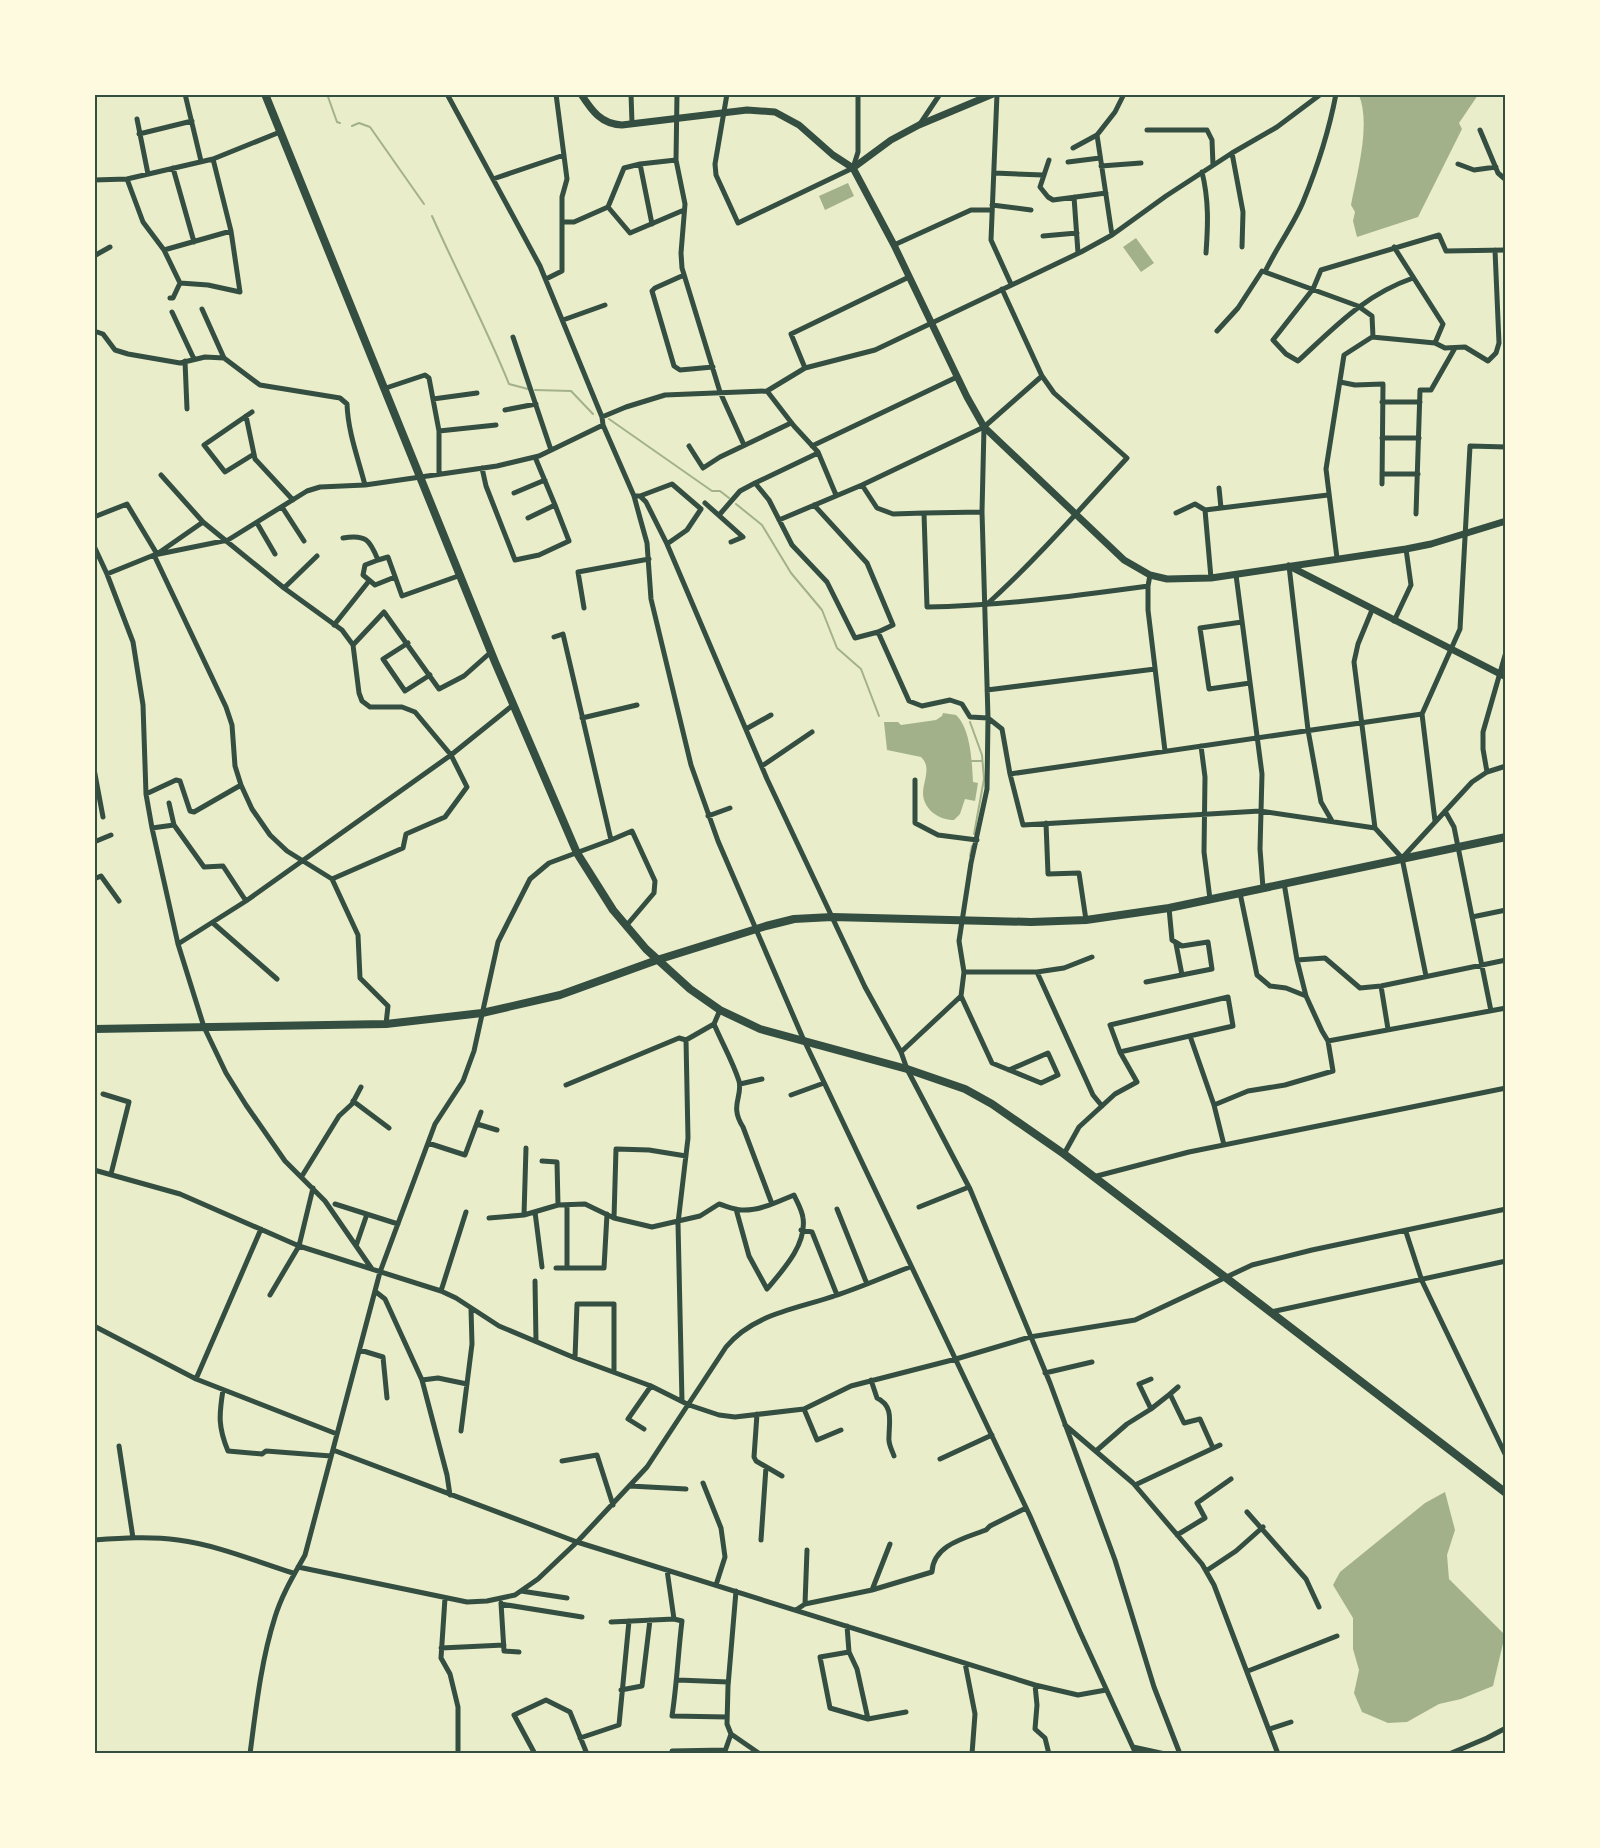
<svg xmlns="http://www.w3.org/2000/svg" width="1600" height="1848" font-family="'DejaVu Sans',sans-serif">
<style>
.water{fill:#a3b18a}
.lines{fill:none;stroke-linecap:round;stroke-linejoin:round}
.stream{stroke:#a3b18a;stroke-width:2}
.minor{stroke:#344e41;stroke-width:5}
.tertiary{stroke:#344e41;stroke-width:7}
.primary{stroke:#344e41;stroke-width:8}
.trunk{stroke:#344e41;stroke-width:8}
.neatline{fill:none;stroke:#344e41;stroke-width:2}
</style>
<rect width="100%" height="100%" fill="#e9edc9"/>
<path class="water" d="M1359,95H1478L1459,123L1462,129L1418,217L1357,237L1353,221L1355,212L1351,205C1357,173 1371,125 1359,95Z
M848,183L854,196L825,210L819,196Z
M1136,238L1154,263L1141,272L1123,247Z
M943,713L956,715C971,729 972,763 973,782L978,783L975,801L965,799L960,814L954,820C939,820 924,810 923,794C923,781 932,767 921,757L887,750L884,722H898L901,725L936,720L942,716Z
M1445,1492L1455,1530L1447,1555L1449,1579L1505,1635L1493,1686L1461,1699L1439,1704L1407,1722L1388,1723L1362,1712L1354,1693L1359,1670L1353,1649V1618L1333,1585L1340,1572L1425,1503Z"/>
<g class="lines">
<path class="stream" d="M327,94L337,122L340,123
M352,126L359,123L370,127L424,204
M432,216C457,272 486,327 509,384L528,389
M535,390L571,391L593,414
M609,419L712,491H720L729,498
M736,504L762,525L791,573L822,610L837,648L861,669L879,716
M970,722L982,755L984,779L974,834
M970,761H982
M970,856L972,846"/>
<path class="minor" d="M185,94L201,161
M447,94L540,266L602,417L603,425L634,496L640,518L647,543L651,599L691,765L718,841L802,1036L1030,1516L1080,1632L1136,1754
M631,94L632,123
M677,94L676,160L685,204L681,253L682,268L720,392L744,445
M727,94L715,164L716,175L738,223L853,168L858,152V94
M997,94L991,240L1011,284
M137,119L148,174
M920,124L940,94
M1147,130H1207L1212,140L1213,165
M1480,130L1498,173L1506,180
M139,134L192,121
M1073,148L1097,135
M1232,153L1243,212L1242,247
M1049,160L1040,187L1048,197L1053,200L1106,193
M1068,162L1100,158
M640,164L652,224
M1458,164L1474,170L1496,167
M1101,166L1141,163
M173,168L194,242
M1202,172C1209,200 1208,225 1206,253
M994,173L1043,175
M127,179L143,222L164,250L180,283L208,285L240,292L231,231L213,159
M493,179L564,155
M94,180L127,179L213,159L280,132
M1074,197L1078,253
M992,205L1031,210
M608,207L630,233L684,210
M562,222H574L608,207L624,168L640,164L676,160
M1112,235L1097,135L1115,112L1124,94
M1043,236L1077,233
M894,245L971,210H992
M1394,247L1443,324L1435,343
M164,250L231,231
M94,256L110,247
M1265,272C1276,248 1293,226 1303,202C1317,168 1329,131 1336,94
M684,275L655,288L652,291L674,366L680,370L713,367
M1413,278C1364,295 1335,327 1298,361L1286,354L1273,340L1313,289L1321,270L1439,235L1446,251L1506,250
M546,279L562,271V197L567,179L556,94
M170,298H173L180,283
M202,309L224,358
M172,312L194,359
M563,320L605,305
M94,331L103,334L115,350L128,354L180,363L205,357L224,358L260,385L340,398L347,404C348,432 358,458 365,485
M1217,331L1238,308L1262,271L1358,306L1372,316L1373,337
M513,337L551,450
M185,361L187,409
M805,368L791,334L909,277
M1340,382L1355,385L1383,384L1382,484
M386,388L425,375L429,378L439,431V473
M767,391L805,368L875,350L1081,252L1112,235L1166,196L1232,153L1277,127L1321,94
M433,399L477,393
M1382,402H1420
M505,410L536,404
M252,412L204,445L225,472L254,454
M246,416L255,459L293,500
M602,417L626,407L665,395L767,391L794,426L818,452L836,495
M984,427L982,512L988,718L1002,729L1010,774L1023,825L1260,811L1375,828L1402,858L1426,976
M439,431L496,425
M1382,438H1419
M689,446L703,468L720,457L791,423
M812,446L957,377
M535,457L555,505
M482,468L486,486L515,560L539,555L569,541L555,505L528,518
M1382,474H1418
M161,475L203,522
M862,485L877,508L893,514L924,513L927,607C1001,606 1074,596 1148,586
M1219,488L1221,508
M514,493L545,480
M634,496H640L646,502L667,544L767,779L865,987L901,1052L907,1069L970,1189L1050,1383L1115,1560L1154,1687L1180,1754
M640,496L672,484L701,509L687,530L667,544
M705,503L743,537L731,542
M814,505L867,563L893,625L878,632L855,638L827,582L792,545L769,500L755,483L818,453
M282,507L304,541
M924,513L982,512
M1176,513L1195,504L1205,510
M720,514L740,491L755,483
M1416,514L1420,390H1431L1455,348
M94,517L127,504L157,554L203,522L284,588L342,630L353,645L359,693L362,701L370,707H402L415,712L451,755L467,787L445,817L406,834L403,848L332,879
M779,520L862,485L984,427L1042,376
M257,523L275,554
M343,538C366,534 370,540 378,560L388,557L402,596L461,575
M94,546L107,574L133,642L143,705L146,794L152,828L178,944L204,1027L226,1073L246,1105L285,1161L325,1201L372,1269
M154,555L226,707L232,725L235,766L241,785L252,809L270,835L287,851L332,879L358,935L360,978L388,1006L386,1024
M1337,558L1326,469L1344,355L1372,337L1435,343L1445,348L1465,347L1488,361L1496,353L1499,343L1495,250
M378,560L365,565L363,575L375,585L395,577
M1289,566L1308,730L1321,802L1332,821
M107,574L154,555L228,540L307,491L320,487L365,485L497,466L539,456L603,425
M1150,575L1148,586V610L1165,751
M1236,575L1262,774L1260,849L1263,888
M1211,578L1205,510L1328,495
M284,588L317,556
M985,606C1036,560 1081,508 1127,458L1054,393L1042,376L1002,289
M584,608L578,572L649,559
M1372,610L1358,644L1354,662L1375,828
M1394,621L1411,585L1406,549
M1242,622L1200,628L1209,689L1250,683
M334,625L369,581
M878,632L909,701L922,706L950,700L962,704L970,717L988,718L987,789L971,863L959,941L964,972L961,996L901,1052
M408,643L383,659L405,691L430,675
M353,645L384,612L439,689L464,676L491,652
M987,690L1155,669
M1422,714L1435,821
M582,718L637,705
M746,729L771,715
M1201,746L1205,777L1204,852L1210,899
M762,766L812,732
M94,769L103,817
M1487,772L1483,749V732L1506,652
M1010,774L1422,714L1460,629L1470,446L1506,447
M915,780V823L938,835L977,840
M146,794L176,780L180,781L190,811L194,812L241,785
M169,803L174,825L204,867L223,866L246,901
M1445,811L1454,827L1491,1011
M708,816L730,808
M1046,823L1048,874L1079,873L1086,920
M152,828L174,825
M611,840L632,831L655,881L654,893L626,926
M94,842L111,835
M1403,857L1472,782L1487,772L1506,766
M94,879L101,876L119,901
M1240,893L1257,975L1270,986L1286,988L1306,996
M1472,917L1506,910
M213,923L277,979
M178,944L246,901L451,755L513,705
M1176,944L1182,975
M1297,960L1325,958L1360,988L1381,986L1506,960
M964,972H1037L1064,968L1092,957
M1037,972L1093,1095L1102,1106
M1146,982L1212,969L1208,942L1182,946L1172,940L1169,908
M1381,986L1388,1029
M961,996L992,1063L1041,1083L1058,1075L1048,1053L1009,1070
M714,1024C722,1043 733,1062 739,1081C743,1097 729,1105 743,1127L772,1204
M1190,1036L1214,1105L1224,1145
M1328,1041L1506,1008
M740,1084L762,1079
M566,1085L679,1038L686,1040
M103,1094L129,1102L111,1174
M791,1095L824,1083
M353,1101L389,1128
M1214,1105L1248,1091L1285,1085L1333,1071L1328,1041L1322,1031L1306,996L1297,960L1284,883
M477,1124L497,1130
M428,1143L465,1155L481,1112
M1064,1154L1079,1127L1115,1094L1137,1082L1120,1052L1110,1025L1228,997L1233,1026L1120,1052
M542,1161L557,1162L558,1205
M94,1170L180,1194L299,1246L441,1291L456,1298L499,1326L575,1358L651,1386L689,1405L719,1415L735,1417L804,1409L851,1386L956,1359L1030,1337L1135,1320L1252,1265L1312,1250L1506,1209
M302,1176L339,1116L352,1104L361,1087
M1093,1177L1189,1152L1506,1088
M335,1204L398,1224
M919,1207L969,1187
M837,1209L867,1284
M535,1212L542,1267
M524,1215L526,1148
M489,1218L524,1215L558,1205L585,1204L614,1218L652,1227L700,1216L719,1204C726,1206 735,1210 742,1210C760,1211 779,1201 794,1195C797,1202 802,1210 803,1218C807,1245 782,1271 767,1289L749,1256L736,1209
M614,1218L616,1149L649,1150L686,1156
M801,1230L812,1232L837,1295
M1406,1232L1422,1281L1506,1456
M356,1246L367,1214
M556,1268H604L607,1214
M567,1268V1205
M535,1281L536,1341
M441,1291L466,1212
M376,1292L385,1299L422,1380L447,1475L450,1495
M270,1295L299,1246L313,1188
M1271,1312L1506,1261
M94,1326L196,1379L337,1434
M360,1350L383,1357L387,1398
M575,1358L577,1304H614V1372
M1045,1373L1092,1362
M196,1379L261,1229
M422,1380L438,1378L467,1384
M871,1380L877,1398C894,1406 889,1422 889,1437C888,1444 892,1450 894,1456
M223,1390C219,1415 218,1427 228,1451L262,1454L266,1451L331,1456
M1170,1394L1178,1387
M682,1401L678,1223L688,1138L686,1040L714,1024L720,1010
M804,1409L817,1440L841,1430
M1151,1409L1139,1384L1151,1379
M757,1414L754,1457L756,1461L782,1476
M1065,1425L1133,1483L1202,1564L1214,1585L1278,1754
M644,1429L628,1419L651,1386
M461,1431L472,1344L471,1309
M119,1446L133,1538
M333,1450L577,1542L1035,1685L1078,1695L1106,1690
M1096,1451L1127,1424L1151,1409L1170,1394L1184,1423L1200,1419L1213,1448
M940,1459L992,1435
M562,1461L597,1455L613,1505
M703,1483L721,1528L725,1557L716,1585
M1135,1485L1220,1445
M630,1486L686,1489
M1247,1512L1306,1579L1319,1607
M1177,1535L1205,1518L1197,1503L1231,1479
M94,1540C122,1538 150,1536 178,1540C217,1545 255,1561 293,1573
M761,1540L766,1467
M298,1567L467,1602L487,1601L515,1595L538,1579L577,1542L647,1467L726,1347C754,1313 798,1309 837,1295C862,1287 886,1276 910,1267
M667,1570L674,1619
M1206,1571L1236,1551L1263,1527
M872,1590L932,1572C933,1545 965,1538 986,1530L990,1526L1026,1508
M521,1591L567,1598
M445,1598L441,1658L450,1674L458,1707V1754
M501,1603L504,1651L519,1652
M501,1604L582,1617
M805,1604L807,1550
M796,1610L805,1604L872,1590L890,1544
M611,1622L674,1619L682,1621C678,1653 677,1684 672,1716L727,1717
M847,1626L849,1652L857,1669L868,1719
M441,1648L504,1645
M849,1652L820,1657L830,1708L868,1719L906,1712
M965,1663L975,1714L972,1754
M1248,1671L1337,1636
M678,1680L728,1682
M1035,1685L1037,1705L1035,1729L1045,1738L1049,1754
M621,1690L642,1686L650,1620
M1270,1729L1291,1722
M731,1734L760,1754
M580,1738L619,1725L629,1621
M1133,1747L1165,1754
M672,1751L725,1750
M250,1754C256,1708 261,1661 275,1617C282,1594 294,1575 305,1555L380,1272L435,1124L463,1081L474,1051L498,942L530,879L549,863L611,840L563,634L554,637
M535,1754L514,1715L546,1700L570,1712L587,1754
M724,1754L731,1734L727,1724L728,1686L736,1591
M1449,1754L1487,1738L1506,1728"/>
<path class="tertiary" d="M581,94C592,111 601,124 622,125L747,110L775,112L799,125L833,155L853,168L894,245L967,397L984,427L1124,560L1150,575L1167,579L1211,578L1406,549L1431,544L1506,521
M853,168L891,140L919,125L993,94
M1289,566L1506,677"/>
<path class="primary" d="M94,1029L386,1024L482,1013L560,995L657,960L766,926L794,919L832,917L1031,922L1086,920L1169,908L1506,837"/>
<path class="trunk" d="M265,94L495,662L577,853L613,910L646,949L690,989L720,1010L760,1029L907,1069L965,1089L992,1104L1064,1154L1225,1277L1506,1493"/>
</g>
<rect width="1600" height="1848" fill="none" stroke="#fefae0" stroke-width="192"/>
<rect x="96" y="96" width="1408" height="1656" class="neatline"/>
</svg>
